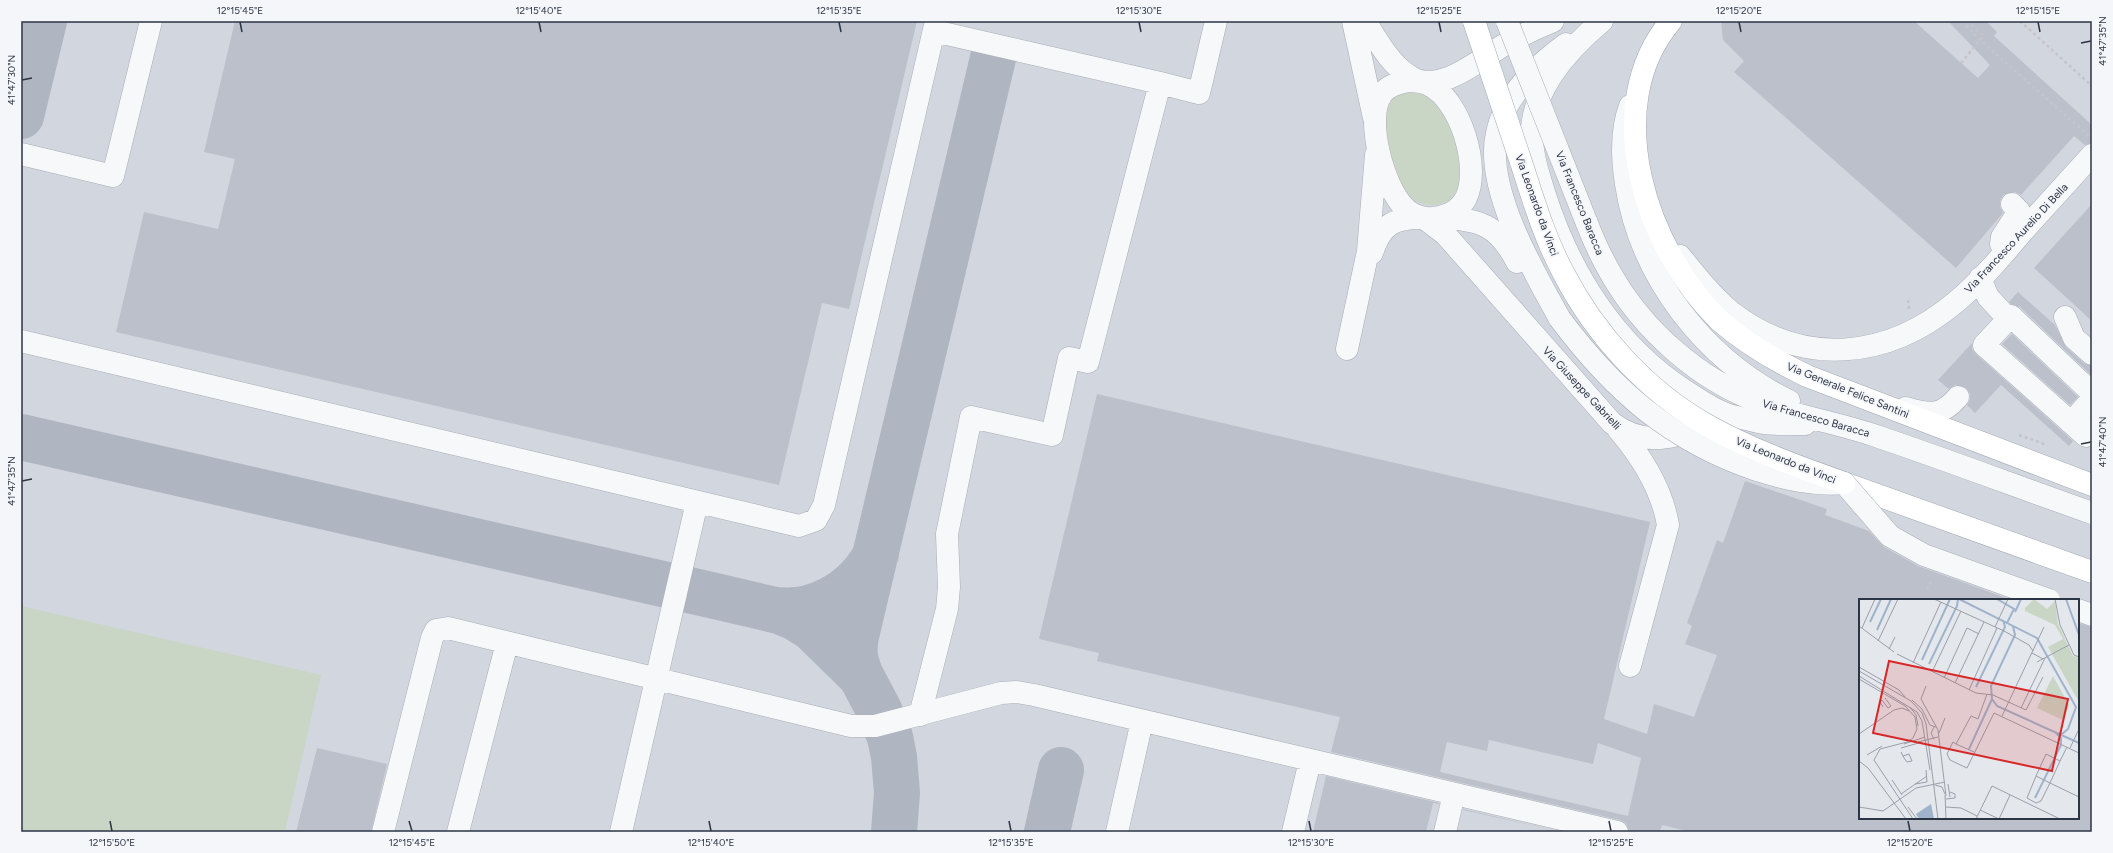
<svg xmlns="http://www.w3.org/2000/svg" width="2113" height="853" font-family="Figtree,sans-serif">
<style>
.built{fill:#d2d6de;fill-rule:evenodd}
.green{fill:#c9d6c5}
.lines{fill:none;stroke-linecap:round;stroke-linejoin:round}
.taxiway{stroke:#b0b6c1;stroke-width:46}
.building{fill:#bbc0ca;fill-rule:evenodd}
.minor-casing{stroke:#a9aeb7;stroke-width:23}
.major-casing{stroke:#a3abb8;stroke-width:23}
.path{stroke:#c2c5cb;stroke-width:2.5;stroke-dasharray:3 3;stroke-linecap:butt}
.minor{stroke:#f7f8fa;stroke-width:22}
.major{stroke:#fff;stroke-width:22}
.minor-bridge-casing{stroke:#a9aeb7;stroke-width:23;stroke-linecap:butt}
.major-bridge-casing{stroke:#a3abb8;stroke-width:23;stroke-linecap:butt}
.minor-bridge{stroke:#f7f8fa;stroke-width:22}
.major-bridge{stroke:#fff;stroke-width:22}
.ticks{fill:none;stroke:#2b3445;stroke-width:1.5}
.labels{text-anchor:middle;stroke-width:3.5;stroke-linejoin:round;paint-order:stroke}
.street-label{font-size:11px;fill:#2b3445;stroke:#f4f6f9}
.inset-river{fill:none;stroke:#9fb4cc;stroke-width:2}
.inset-road{fill:none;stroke:#9a9fa9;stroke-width:1}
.view{fill:#d62828;fill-opacity:0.15;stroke:#d62828;stroke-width:2}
.inset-edge{fill:none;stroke:#2b3445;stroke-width:2}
.neatline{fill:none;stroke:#2b3445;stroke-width:1.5}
.ticks-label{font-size:10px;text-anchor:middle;fill:#2b3445}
</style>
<rect width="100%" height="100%" fill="#e4e7ec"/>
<path class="built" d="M21,21H2092V832H21ZM1860,600H2078V818H1860Z"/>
<path class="green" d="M1406,92H1422C1448,113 1460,139 1459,173C1459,181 1459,190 1453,196C1443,209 1420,207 1409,196C1401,188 1398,176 1395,166C1390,154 1384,141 1382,129C1381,121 1388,107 1390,100Z
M21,606L321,675L285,832H21Z"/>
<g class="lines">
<path class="taxiway" d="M21,116L44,21
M21,437L715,596L779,611L796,618L813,629L861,676L879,710L890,737L894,757L897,793L894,832
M766,608C810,619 856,593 876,554
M861,676C855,662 853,652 856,636L993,58
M1047,832L1061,770"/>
</g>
<path class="building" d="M235,21H917L849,309L822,303L779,485L116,332L144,212L218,229L235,159L204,152Z
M1721,21H1914L1978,78L1990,65L1948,21H1986L1997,32L1994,36L2092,125V143L2085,145L2074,136L2021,195L2015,192L2003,195L2000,201V207L2003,213L1956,268L1734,72L1744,61L1723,40Z
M2092,204V321L2034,268Z
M2018,292L2055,325L2066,347L2084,363L2092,366V376L2020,307L2011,304L2009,302Z
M2012,334L2078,397L2070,405L2002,344Z
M1972,343V349L1976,354L2073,441L2069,446L2001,385L1975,413L1967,405L1970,400V394L1966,388L1955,385L1949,389L1938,380Z
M1097,394L1650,522L1604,719L1647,734L1654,704L1694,717L1717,655L1685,644L1692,626L1687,623L1717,540L1723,543L1745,481L1827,509L1825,515L1869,531L1884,547L1918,566L2012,600H1860V818H2078V623L2092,627V832H1691L1662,825L1660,832H1629L1626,823L1620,820L1331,752L1340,717L1097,661L1099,653L1039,639ZM1489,740L1593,764L1598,743L1641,758L1628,816L1440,772L1447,742L1487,751Z
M317,748L387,764L371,832H296Z
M1326,776L1439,803V804L1433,803L1426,832H1313Z
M1463,809L1562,832L1463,810Z"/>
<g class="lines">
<g class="minor-casing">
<path id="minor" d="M1353,21L1374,118
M1365,21C1378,41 1390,65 1411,77C1440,95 1480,59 1504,45C1519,36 1536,28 1553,21
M1602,21C1571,47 1536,84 1532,127C1530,148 1538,173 1544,192C1569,272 1615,346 1687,392C1703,402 1718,413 1737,417
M934,31L1160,83
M1408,81C1416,81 1422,81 1429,85C1460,99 1481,167 1466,198C1460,209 1452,214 1440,217C1427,220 1413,217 1404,207C1384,188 1364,117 1382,94C1388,85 1399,83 1408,81Z
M1630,106C1621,130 1622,159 1626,184C1640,277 1705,360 1789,401
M21,154L113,176L151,21
M1424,218L1445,234L1612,423C1641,445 1669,440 1702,427C1712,423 1720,418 1731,417C1742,416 1753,422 1764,423C1777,425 1791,424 1805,424
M1440,218C1480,219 1498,225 1517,262
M1586,221C1593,239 1601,257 1611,274C1643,330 1698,379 1759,402C1798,417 1839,423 1879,437C1950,461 2021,488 2092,513
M2001,244L2002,237L2019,211L2012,204
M1372,253C1381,224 1395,217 1424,218
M1680,256C1696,276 1712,296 1731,312C1804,368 1888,359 1956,302C1981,281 2002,256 2023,231C2046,206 2069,180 2092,155
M1980,278L1988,297L2001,311
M2065,317L2074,338L2092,354
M1560,319C1534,272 1484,188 1497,133C1505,95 1536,66 1566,44
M21,341L799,526L816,520L824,505L936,21
M1347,349L1368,251L1376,155
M2092,393L2011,316L1984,345L2086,436L2092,429
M1906,408C1929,415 1941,417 1958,397
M2071,423L2092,399
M1618,429C1641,456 1662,489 1668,525L1630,666
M2078,610L2092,615
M920,715L947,609L949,587L947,534L971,417L1052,435L1069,358L1088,362L1160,83L1199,93L1216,21
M383,832L432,638L436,630L448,628L851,726H875L1001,693L1017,692L1034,695L1617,832
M458,832L507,643
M621,832L697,502
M1117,832L1142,721
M1293,832L1310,761
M1445,832L1454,794"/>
</g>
<g class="major-casing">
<path id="major" d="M1671,21C1598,107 1647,251 1720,321C1746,344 1776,361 1807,376L2092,485
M1844,483L2092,572"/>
</g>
<path class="path" d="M1962,21L1980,40L2089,136
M2020,21L2092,86
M1961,63L1983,36L1967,21
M1908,300L1909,309
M2019,435L2042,443L2045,446
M1927,590L1932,579"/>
<use href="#minor" class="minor"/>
<use href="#major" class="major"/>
<g class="minor-bridge-casing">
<path id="minor-bridge" d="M1507,21L1586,221
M1560,319C1614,391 1671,441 1757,470C1786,479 1814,486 1844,483L1890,536L1924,555L2049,600"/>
</g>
<g class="major-bridge-casing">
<path id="major-bridge" d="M1474,21C1490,69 1506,117 1522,165C1534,202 1545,239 1564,274C1595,334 1646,390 1705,424C1749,449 1796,466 1844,483"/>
</g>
<use href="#minor-bridge" class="minor-bridge"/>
<use href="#major-bridge" class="major-bridge"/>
</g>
<path class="ticks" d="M240,22L242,32M539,22L541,32M839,22L841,32M1139,22L1141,32M1439,22L1441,32M1739,22L1741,32M2038,22L2040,32M2081,43L2091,41M22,80L32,78M2081,444L2091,442M22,481L32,479M110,821L112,831M409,821L412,831M709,821L711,831M1009,821L1011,831M1309,821L1311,831M1609,821L1611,831M1908,821L1910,831"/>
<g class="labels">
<g class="street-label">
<text transform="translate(1580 203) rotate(68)" y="4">Via Francesco Baracca</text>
<text transform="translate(1537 205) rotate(70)" y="4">Via Leonardo da Vinci</text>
<text transform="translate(2016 238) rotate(-47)" y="4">Via Francesco Aurelio Di Bella</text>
<text transform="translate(1582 388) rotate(47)" y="4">Via Giuseppe Gabrielli</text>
<text transform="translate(1848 390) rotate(22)" y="4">Via Generale Felice Santini</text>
<text transform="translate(1816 418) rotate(16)" y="4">Via Francesco Baracca</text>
<text transform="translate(1786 460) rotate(22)" y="4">Via Leonardo da Vinci</text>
</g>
</g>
<g transform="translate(1859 599)">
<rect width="220" height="220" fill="#e4e7ec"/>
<path d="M175,0L188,10L196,2L199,25L214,57L220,59V103L189,48L204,40L196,26L166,12V9ZM194,77L210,106L204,121L178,109Z" fill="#c9d6c5"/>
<path d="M72,205L75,220H60L57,215Z" fill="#9fb4cc"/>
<path class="inset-river" d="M100,0L178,39L217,108L209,130L203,135L197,134L202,139V146L176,199M138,0L155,10L148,24M207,0L220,36M156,13L162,0M11,23L22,0M154,27L156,36L132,87L133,100L138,107L220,144M18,31L32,0M63,61L91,0M70,65L98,7L99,0M117,88L146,28L144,21M110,150L133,100"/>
<path class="inset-road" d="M75,0L145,32L170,46L174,52M196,0L201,26L215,56L220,58M0,27L35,53M136,28L149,0M3,29L16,0M19,42L39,0M30,50L36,38M173,54L184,60M38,55L117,94L134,96L167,111L184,78M178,63L210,46M54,64L82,3M0,68L40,91L46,98M0,72L52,102L63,114L67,125L79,220M73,73L102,12M0,77L58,113L63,122L71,171M85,79L108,29L120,35M0,80L46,107L56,118L58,130L54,139L48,143L21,150L15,161L54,220M96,84L125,23M67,87L62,100L79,131L87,197M110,91L138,29M128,95L119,120L112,117L97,145L94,143L88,155L91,161L108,169L135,114L220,154M53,101L63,110L71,126L77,128M24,108L21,103L23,101L29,109L32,107L26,99M51,108L57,116L59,127M162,109L186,59M143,117L185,28M75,128L72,134L75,140M80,134L86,119M0,135L35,111L43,109L50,112M59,143L79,138M45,145L66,138M97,145L115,153M208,148L201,162L191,184L182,202L177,204L168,199L177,177L191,184L220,198M42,149L63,143M211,149L220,130M42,153L45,159L48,163L53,162L50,155L44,157M8,156L23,147M0,162L9,169L47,220M177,177L187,155L201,162M33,181L43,196M56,185L68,183L67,171M89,185L91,198M76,186L83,188L86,195M42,195L68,177M86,196L87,220M87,200L96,199V195L91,193M0,208L24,212L57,189L86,183M49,208L58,220M87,208L102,209L118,217M121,211L140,220M117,220L133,187L201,220M140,220L151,196"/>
<path class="view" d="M30,62L209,100L193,172L14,134Z"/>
<rect width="220" height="220" class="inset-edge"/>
</g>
<rect width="2113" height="853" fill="none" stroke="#f4f6f9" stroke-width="44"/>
<rect x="22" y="22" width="2069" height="809" class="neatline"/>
<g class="ticks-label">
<text x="240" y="14">12°15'45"E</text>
<text x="539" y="14">12°15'40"E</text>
<text x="839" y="14">12°15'35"E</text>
<text x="1139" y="14">12°15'30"E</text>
<text x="1439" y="14">12°15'25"E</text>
<text x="1739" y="14">12°15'20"E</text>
<text x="2038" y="14">12°15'15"E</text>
<text transform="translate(2102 41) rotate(-90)" y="4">41°47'35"N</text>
<text transform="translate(11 80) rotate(-90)" y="4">41°47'30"N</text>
<text transform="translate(2102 442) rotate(-90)" y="4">41°47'40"N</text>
<text transform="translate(11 481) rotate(-90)" y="4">41°47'35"N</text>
<text x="112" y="846">12°15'50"E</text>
<text x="412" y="846">12°15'45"E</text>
<text x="711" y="846">12°15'40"E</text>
<text x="1011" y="846">12°15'35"E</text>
<text x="1311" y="846">12°15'30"E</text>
<text x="1611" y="846">12°15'25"E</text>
<text x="1910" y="846">12°15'20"E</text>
</g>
</svg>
